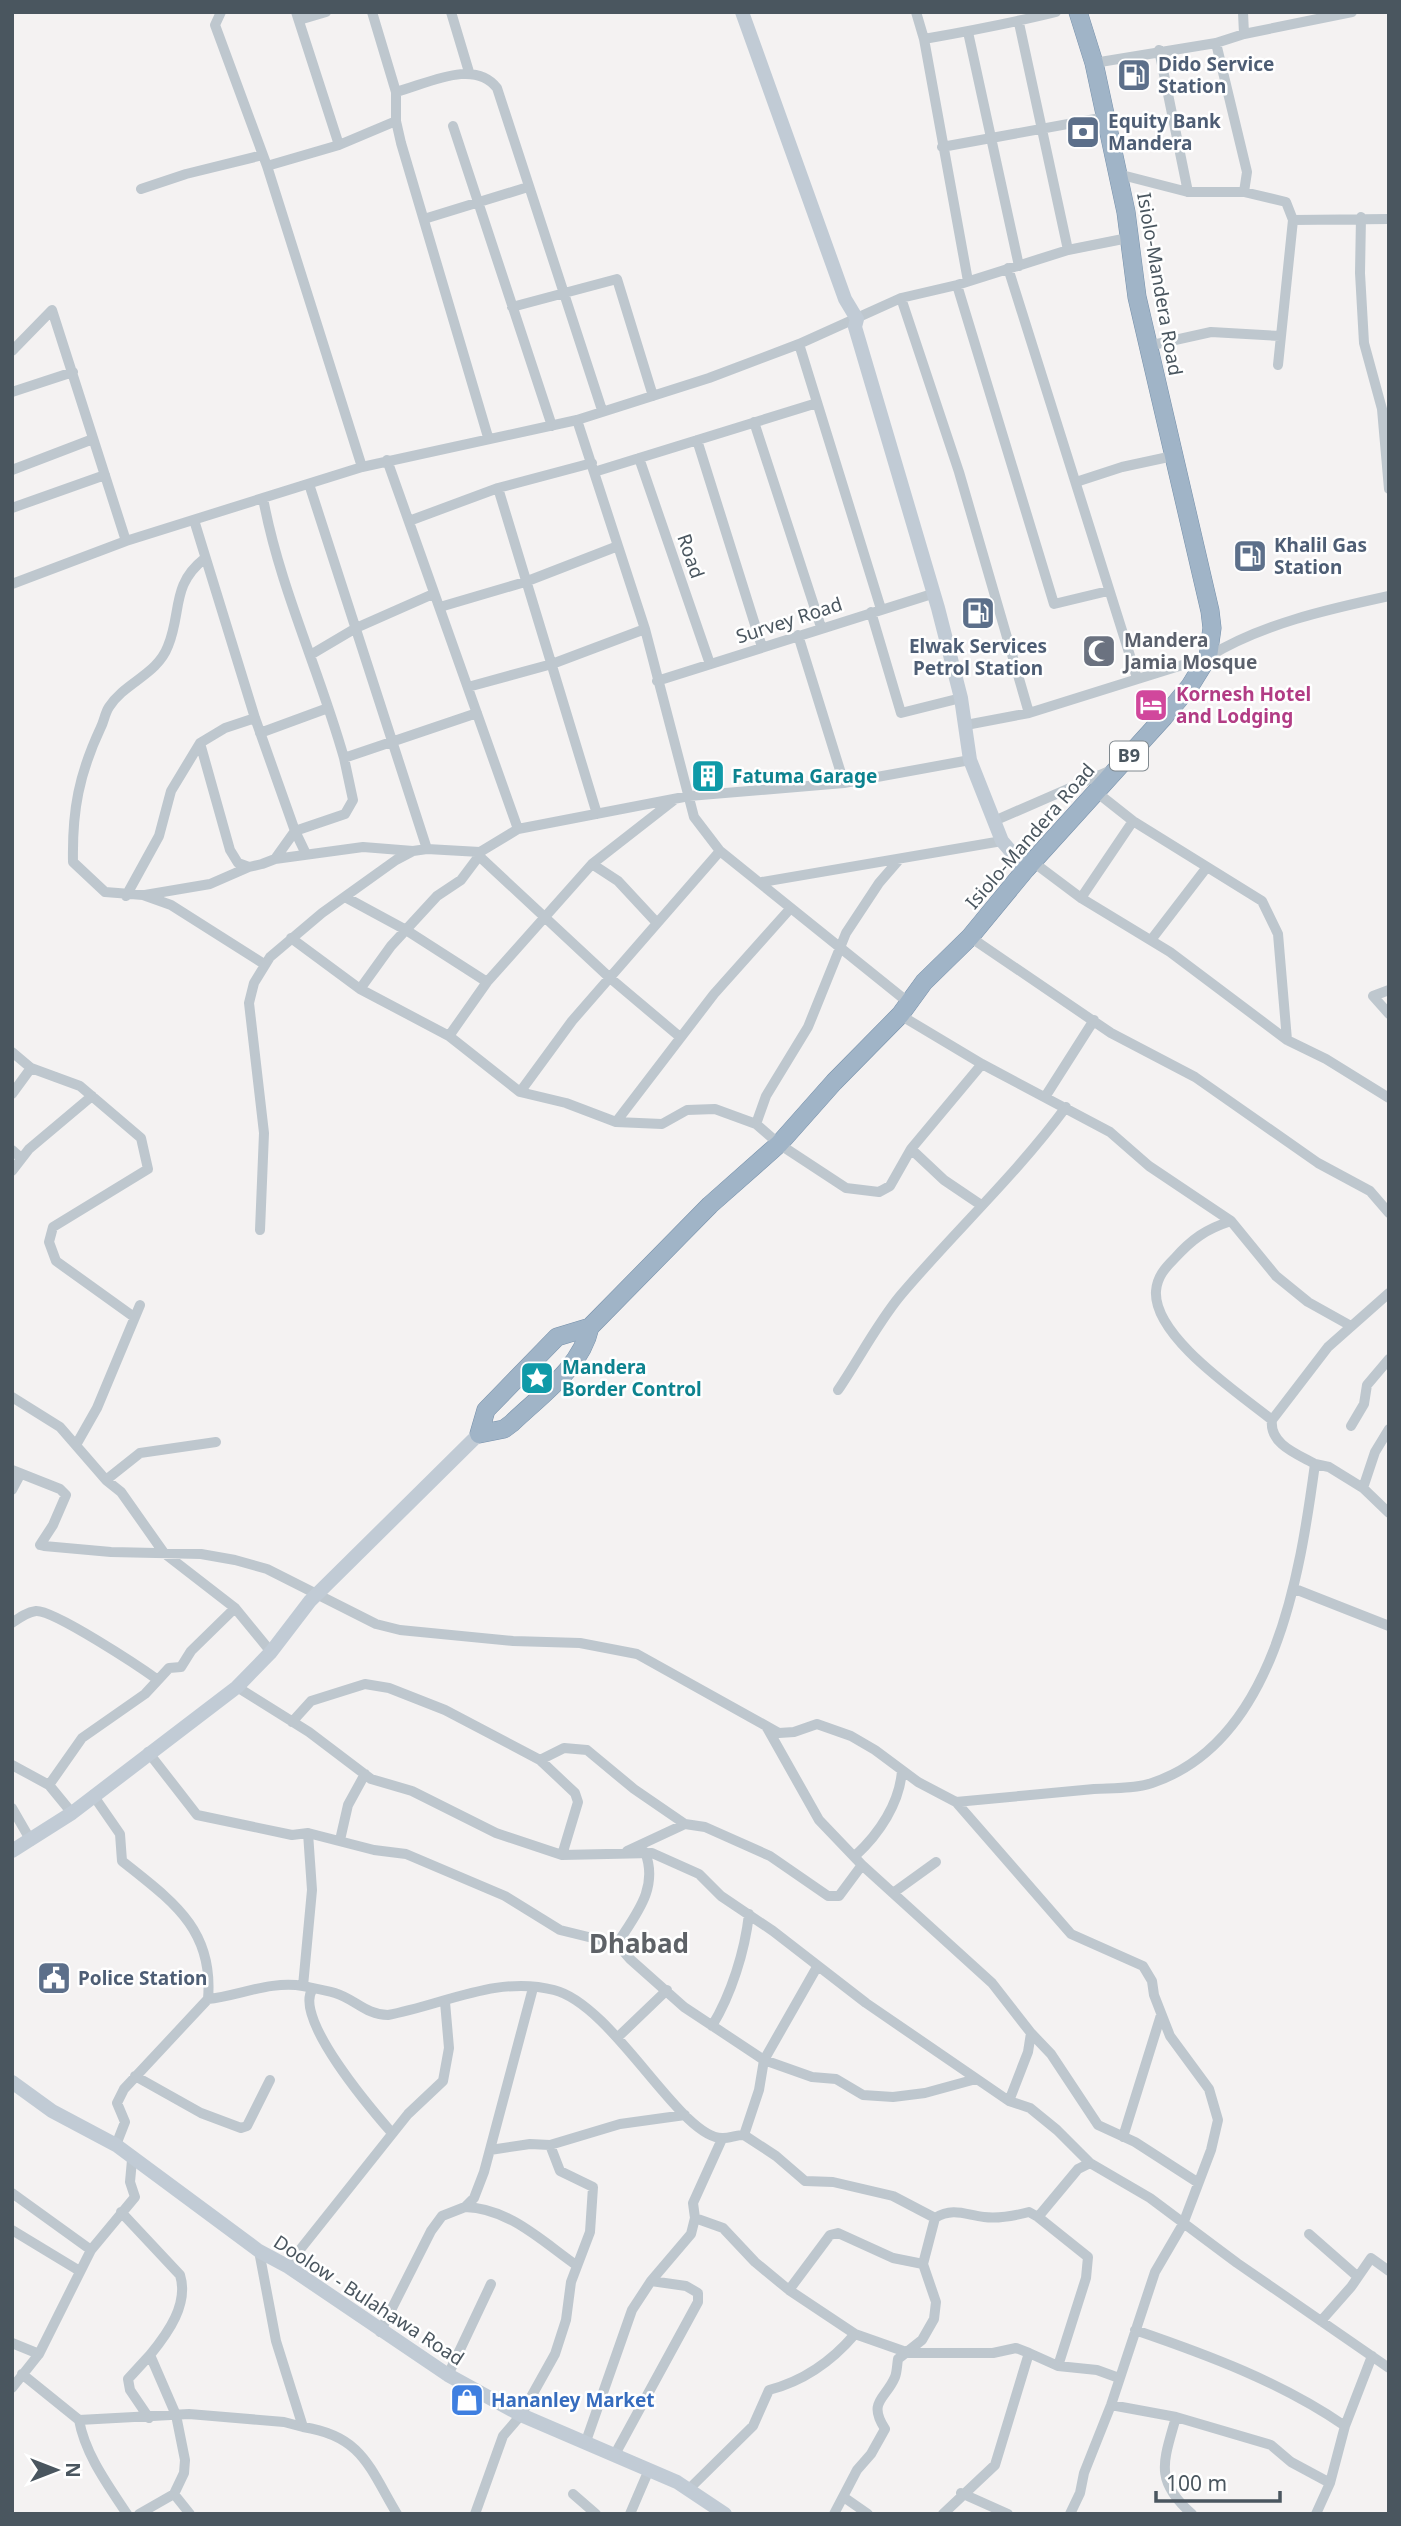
<svg xmlns="http://www.w3.org/2000/svg" width="1401" height="2526" font-family="'Noto Sans',sans-serif">
<style>
.lines{fill:none;stroke-linecap:round;stroke-linejoin:round}
.trunk-casing{stroke:#7791ab;stroke-width:19}
.minor{stroke:#bec7ce;stroke-width:10}
.secondary{stroke:#c1cbd5;stroke-width:14}
.trunk{stroke:#a0b4c7;stroke-width:18}
.labels{text-anchor:middle;stroke-width:5;stroke-linejoin:round;paint-order:stroke}
.shield{fill:#fff;stroke:#80898f;stroke-width:2}
.shield-label{font-size:18px;font-weight:bold;fill:#4a565f}
.service-label{font-size:19px;font-weight:bold;fill:#4e5e75;stroke:#fff;text-anchor:start}
.street-label{font-size:19px;fill:#4a565f;stroke:#fff}
.worship-label{font-size:19px;font-weight:bold;fill:#5b616d;stroke:#fff;text-anchor:start}
.hotel-label{font-size:19px;font-weight:bold;fill:#b23c85;stroke:#fff;text-anchor:start}
.culture-label{font-size:19px;font-weight:bold;fill:#0d838f;stroke:#fff;text-anchor:start}
.shop-label{font-size:19px;font-weight:bold;fill:#366cbe;stroke:#fff;text-anchor:start}
.district-label{font-size:26px;font-weight:bold;fill:#5e6267;stroke:#fff}
</style>
<rect width="100%" height="100%" fill="#f4f2f2"/>
<g class="lines">
<g class="trunk-casing">
<path id="trunk" d="M590,1327L710,1205L779,1144L834,1082L900,1015L924,982L970,937L1026,869L1164,717L1190,686L1208,657L1212,628L1210,611L1137,297L1126,212L1094,63L1078,12
M590,1327C581,1368 541,1395 512,1423L504,1429L479,1434L486,1410L557,1337Z"/>
</g>
<path class="minor" d="M221,12L215,25L267,166L362,467
M296,12L339,145
M372,12L396,92V121L401,143L488,437
M451,12L469,72
M916,12L924,39L968,281
M1243,12L1244,34
M299,20L326,12
M1019,23L1068,250
M968,32L1019,266
M924,39C969,31 1012,23 1056,12
M1216,43L1247,172L1244,192
M1159,50L1188,192
M1094,63L1216,43L1244,34L1352,12
M396,92C427,84 474,58 497,88L602,410
M453,126L552,426
M942,147L1106,117
M267,166L339,145L396,121
M1118,174L1188,192H1244L1286,202L1293,220L1389,219
M141,189L186,174L263,155
M1361,217L1360,273L1364,343L1382,409L1389,489
M424,219L528,187
M1008,268L1137,678
M957,285L1054,604L1108,591
M901,298L959,472L1029,713
M512,307L617,279L653,396
M799,344L881,609
M1148,346L1211,332L1280,336
M12,351L52,310L126,541
M1278,365L1293,220
M12,392L73,372
M577,420L645,629L694,817L720,851L909,1003
M754,422L821,627
M697,440L762,647
M639,458L710,664
M387,460L518,829
M12,470L93,439
M594,472L817,403
M1076,482L1122,467L1173,456
M309,484L427,849
M498,488L597,814
M263,498C279,586 320,672 344,758L477,713
M12,508L105,475
M194,520L255,718L295,831L306,854
M409,521L498,488L592,463
M204,559C171,585 182,612 168,646C157,675 125,682 109,707C105,713 104,721 101,727C79,774 72,810 73,862L105,892L143,895L171,905L264,964
M12,584L126,541L362,467L577,420L709,378L799,344L901,298L957,285L1068,250L1128,238
M440,607L525,582L618,546
M871,612L901,713L961,698
M798,635L844,783
M312,654L356,628L433,594
M657,681L932,594
M468,687L552,664L645,629
M966,725L1029,713L1208,657C1261,624 1329,609 1389,596
M260,733L328,708
M200,743L230,850L238,863L249,867L262,864L275,859L295,831L345,814L353,800L344,758
M1095,791L1133,821L1262,901L1278,934L1287,1040
M994,821L1109,771
M480,852L479,856L610,978L680,1037
M275,859L363,847L413,851
M1033,862L1081,898L1170,952L1287,1040L1326,1059L1389,1098
M592,864L618,881L657,923
M762,882L1002,841
M145,895L210,884L249,867
M126,896L159,836L171,791L200,743L225,728L255,718
M345,897L406,930L487,982
M1081,898L1133,821
M970,937L1111,1033L1195,1077L1318,1163L1370,1191L1389,1213
M291,938L360,989L449,1036L520,1092L566,1103L616,1122L662,1124L687,1110L715,1109L756,1124L779,1144L846,1188L879,1192L890,1186L911,1149
M1151,940L1207,867
M360,989L391,946L437,896L461,880L479,856
M1389,990L1373,996L1389,1014
M900,1015L982,1064L1110,1132L1149,1166L1231,1221L1276,1276L1308,1302L1351,1326
M449,1036L487,982L592,864L674,800
M12,1052L31,1068L80,1086L141,1138L148,1169L53,1227L49,1242L56,1261L134,1317
M520,1092L572,1021L720,851
M12,1094L31,1068
M1045,1097L1094,1020
M616,1122L714,994L789,910
M756,1124L766,1096L808,1027L846,933L879,883L898,861
M12,1150L21,1158
M12,1171L29,1149L92,1096
M981,1205L944,1180L911,1149L982,1064
M1231,1221C1206,1229 1192,1239 1174,1259C1165,1268 1157,1277 1156,1291C1153,1337 1240,1394 1272,1420
M260,1230L264,1133L249,1003L254,983L270,957L322,913L396,860L413,851L427,849L480,852L518,829L689,796L844,783L970,760
M838,1390C859,1359 877,1324 900,1296C954,1232 1016,1175 1066,1107
M12,1397L60,1427L106,1480L121,1492L164,1553L235,1608L271,1652
M1351,1426L1364,1404L1367,1385L1389,1359
M76,1445L97,1408L140,1305
M1315,1464L1329,1467L1363,1488L1375,1452L1389,1429
M12,1470L60,1489L66,1495L53,1525L40,1545L44,1546L111,1552L201,1554L235,1560L267,1569L376,1624L400,1630L513,1641L580,1643L637,1654L779,1733L794,1732L817,1724L851,1736L875,1750L918,1782L956,1802L1071,1934L1143,1966L1152,1981L1154,1995L1170,2036L1209,2089L1218,2120L1211,2150L1183,2224L1155,2272L1111,2405L1084,2473L1080,2493L1070,2514
M106,1480L140,1453L216,1442
M1363,1488L1389,1513
M12,1490L20,1475
M1295,1589L1389,1626
M12,1623C19,1618 27,1612 36,1611C54,1610 140,1667 158,1680L169,1668L181,1667L191,1651L235,1608
M237,1687L309,1732L371,1779L412,1791L496,1833L562,1855L652,1853L699,1874L721,1896L773,1931L866,2003L1009,2101L1030,2108L1057,2130L1090,2163L1150,2198L1237,2263L1389,2368
M292,1722L311,1701L365,1684L389,1688L445,1710L540,1760L575,1793L578,1802L562,1855
M766,1726L819,1820L862,1865L992,1983L1031,2033L1028,2052L1009,2101
M148,1752L197,1815L292,1835L308,1833L374,1850L406,1854L505,1896L560,1930L617,1944L630,1959L684,2007L764,2060L812,2077L836,2079L863,2095L893,2097L925,2093L976,2079
M540,1760L564,1748L587,1750L634,1789L685,1824L705,1827L770,1856L828,1896H839L862,1865
M12,1765L49,1785L72,1813
M49,1785L82,1738L145,1694L158,1680
M93,1795L120,1834L122,1861C172,1901 214,1929 208,1999L124,2089L117,2103L125,2122L116,2145
M956,1802C1002,1798 1048,1793 1094,1789C1112,1788 1135,1789 1152,1783C1275,1742 1300,1574 1315,1464C1297,1454 1269,1444 1272,1420L1328,1347L1389,1293
M12,1808L31,1841
M340,1840L348,1805L365,1774
M627,1851L685,1824
M855,1856C879,1834 900,1803 902,1770
M893,1893L936,1862
M617,1944C636,1914 659,1888 645,1852
M303,1986L312,1890L308,1833
M312,1990C294,2019 371,2109 392,2133
M208,1999C238,1996 272,1980 303,1986C313,1988 325,1990 335,1993C355,1999 366,2015 388,2015C443,2005 497,1975 554,1990C614,2005 681,2140 723,2138C730,2138 736,2135 744,2135L759,2090L764,2060L817,1967
M712,2026C731,1995 745,1951 749,1914
M1031,2033L1051,2054L1098,2125L1135,2142L1197,2182
M619,2036L667,1990
M135,2076L201,2113L241,2128L247,2126L270,2080
M744,2135L776,2156L805,2181L833,2182L893,2196L935,2218C953,2207 966,2215 984,2217C1000,2219 1014,2216 1029,2212L1038,2217L1078,2169L1090,2163
M1123,2137L1161,2015
M490,2150L530,2144L550,2145L620,2124L685,2115
M12,2193L91,2250
M465,2207C509,2208 543,2242 576,2265
M121,2212L180,2275C189,2304 168,2333 150,2355L176,2415L185,2460L184,2473L174,2494L190,2514
M1038,2217L1088,2257L1086,2278L1058,2366
M695,2218L723,2228L755,2262L789,2290L855,2334L909,2353H993L1016,2348L1029,2353
M12,2230L78,2270
M1309,2234L1358,2277
M259,2251L276,2341L303,2427C362,2436 369,2467 397,2514
M287,2266L408,2114L443,2081L449,2048L445,2002
M789,2290L830,2235L838,2233L893,2258L923,2264
M1321,2321L1351,2287L1371,2258L1389,2271
M1135,2330C1208,2355 1281,2382 1345,2426
M380,2332L431,2231L442,2216L465,2207L474,2198L484,2172L533,1988
M12,2343L39,2354
M22,2374L79,2420L189,2414L284,2422L303,2427
M448,2375L491,2284
M12,2388L39,2354L91,2250L135,2197L130,2182L132,2160
M1111,2405L1176,2417L1271,2445L1291,2462L1330,2483
M1176,2417C1164,2461 1153,2480 1192,2514
M149,2418L130,2390L128,2379L150,2355
M79,2420C85,2454 108,2485 127,2514
M585,2444L632,2310L651,2281L691,2234L695,2218L693,2203L722,2139
M614,2456L698,2302V2293L686,2286L651,2281
M689,2489L753,2426L769,2390C804,2381 832,2361 855,2334
M961,2493L1008,2514
M573,2494L596,2514
M845,2498L868,2514
M139,2514L174,2494
M475,2514L503,2436L521,2415L555,2354L566,2320L571,2282L590,2232L593,2187L560,2171L550,2145
M630,2514L648,2472
M834,2514L857,2470L871,2454L885,2429C867,2401 886,2399 895,2377C897,2372 897,2365 898,2359L922,2340L934,2319L936,2302L923,2264L935,2218
M943,2514L995,2465L1029,2353L1058,2366L1097,2370L1119,2378
M1316,2514L1330,2483L1345,2426L1372,2356"/>
<path class="secondary" d="M742,12L845,299L857,319L855,327L938,608L961,698L970,760L1002,841L1026,869
M12,1851L72,1813L237,1687L271,1652L310,1601L479,1434
M12,2082L52,2111L116,2145L259,2251L287,2266L448,2375L521,2415L677,2482L725,2514"/>
<use href="#trunk" class="trunk"/>
</g>
<defs>
<g id="fuel-square" transform="scale(1.75)"><rect x="-9" y="-9" width="18" height="18" rx="4" fill="#5c6f8a" stroke="#fff"/><path d="M-5.5-6h7V0h2V4h1.3V-2.5L3-4.5l.8-.8L6-3V5H2.5V1h-1V6h-7ZM-4.2-4.7v3.2H.2V-4.7Z" fill="#fff"/></g>
<g id="bank-square" transform="scale(1.75)"><rect x="-9" y="-9" width="18" height="18" rx="4" fill="#5c6f8a" stroke="#fff"/><path d="M-6-4H6V4H-6ZM0-2.3a2.3 2.3 0 1 0 0 4.6a2.3 2.3 0 1 0 0-4.6Z" fill="#fff"/></g>
<g id="mosque-square" transform="scale(1.75)"><rect x="-9" y="-9" width="18" height="18" rx="4" fill="#6b7280" stroke="#fff"/><path d="M3.5-4.9A6 6 0 1 0 3.5 4.9A5 5 0 1 1 3.5-4.9Z" fill="#fff"/></g>
<g id="hotel-square" transform="scale(1.75)"><rect x="-9" y="-9" width="18" height="18" rx="4" fill="#d1479c" stroke="#fff"/><path d="M-6-4.5h1.5V1H6V5H4.5V3h-9V5H-6ZM-4 0a1.8 1.8 0 1 1 3.6 0ZM.5 0V-2.5h3Q6-2.5 6 0Z" fill="#fff"/></g>
<g id="building-square" transform="scale(1.75)"><rect x="-9" y="-9" width="18" height="18" rx="4" fill="#0f9aa8" stroke="#fff"/><path d="M-4-6H4V6H1V3H-1V6H-4ZM-2.5-4.3h1.7v1.8h-1.7ZM.8-4.3h1.7v1.8H.8ZM-2.5-1h1.7V.8h-1.7ZM.8-1h1.7V.8H.8Z" fill="#fff"/></g>
<g id="sight-square" transform="scale(1.75)"><rect x="-9" y="-9" width="18" height="18" rx="4" fill="#0f9aa8" stroke="#fff"/><path d="M0-6L1.8-2.2L6-1.7L2.9 1.2L3.7 5.4L0 3.3L-3.7 5.4L-2.9 1.2L-6-1.7L-1.8-2.2Z" fill="#fff"/></g>
<g id="civic-square" transform="scale(1.75)"><rect x="-9" y="-9" width="18" height="18" rx="4" fill="#5c6f8a" stroke="#fff"/><path d="M-.6-6.5H3V-4.5H.6V-3L4-1V1h2V6H-6V1h2V-1L-.6-3ZM-1.2 2.5V6h2.4V2.5Z" fill="#fff"/></g>
<g id="shop-square" transform="scale(1.75)"><rect x="-9" y="-9" width="18" height="18" rx="4" fill="#3f7fe0" stroke="#fff"/><path d="M-5-2.5h2.3a2.7 3.5 0 0 1 5.4 0H5L5.5 6h-11ZM-1.5-2.5h3a1.5 2.3 0 0 0-3 0Z" fill="#fff"/></g>
</defs>
<g fill-rule="evenodd">
<use href="#fuel-square" x="1134" y="75"/>
<use href="#bank-square" x="1083" y="132"/>
<use href="#fuel-square" x="1250" y="556"/>
<use href="#fuel-square" x="978" y="613"/>
<use href="#mosque-square" x="1099" y="651"/>
<use href="#hotel-square" x="1151" y="705"/>
<use href="#building-square" x="708" y="776"/>
<use href="#sight-square" x="537" y="1378"/>
<use href="#civic-square" x="54" y="1978"/>
<use href="#shop-square" x="467" y="2400"/>
</g>
<g class="labels">
<rect class="shield" x="1110" y="741.5" width="38" height="29" rx="5"/>
<g class="shield-label">
<text x="1129" y="762">B9</text>
</g>
<g class="service-label">
<text x="1158" y="71">Dido Service<tspan x="1158" dy="22">Station</tspan></text>
<text x="1108" y="128">Equity Bank<tspan x="1108" dy="22">Mandera</tspan></text>
<text x="1274" y="552">Khalil Gas<tspan x="1274" dy="22">Station</tspan></text>
<text x="978" y="653" text-anchor="middle">Elwak Services<tspan x="978" dy="22">Petrol Station</tspan></text>
<text x="78" y="1985">Police Station</text>
</g>
<g class="street-label">
<text transform="translate(1160 284) rotate(80)" y="7">Isiolo-Mandera Road</text>
<text transform="translate(691 556) rotate(71)" y="7">Road</text>
<text transform="translate(789 620) rotate(-18)" y="7">Survey Road</text>
<text transform="translate(1030 836) rotate(-49)" y="7">Isiolo-Mandera Road</text>
<text transform="translate(369 2300) rotate(33)" y="7">Doolow - Bulahawa Road</text>
</g>
<g class="worship-label">
<text x="1124" y="647">Mandera<tspan x="1124" dy="22">Jamia Mosque</tspan></text>
</g>
<g class="hotel-label">
<text x="1176" y="701">Kornesh Hotel<tspan x="1176" dy="22">and Lodging</tspan></text>
</g>
<g class="culture-label">
<text x="732" y="783">Fatuma Garage</text>
<text x="562" y="1374">Mandera<tspan x="562" dy="22">Border Control</tspan></text>
</g>
<g class="shop-label">
<text x="491" y="2407">Hananley Market</text>
</g>
<g class="district-label">
<text x="639" y="1953">Dhabad</text>
</g>
</g>
<rect width="1401" height="2526" fill="none" stroke="#4a565f" stroke-width="28"/>
<g transform="translate(56 2470) rotate(90)" stroke="#ffffff" stroke-width="5" paint-order="stroke">
<path d="M0-5L12 26L0 18L-12 26Z" fill="#4a565f"/>
<text y="-10" font-size="19" font-weight="bold" text-anchor="middle" fill="#4a565f">N</text>
</g>
<path d="M1156 2491v10h124v-10" fill="none" stroke="#4a565f" stroke-width="3.5"/>
<text x="1166" y="2491" font-size="21" fill="#4a565f" stroke="#ffffff" stroke-width="5" paint-order="stroke">100 m</text>
</svg>
